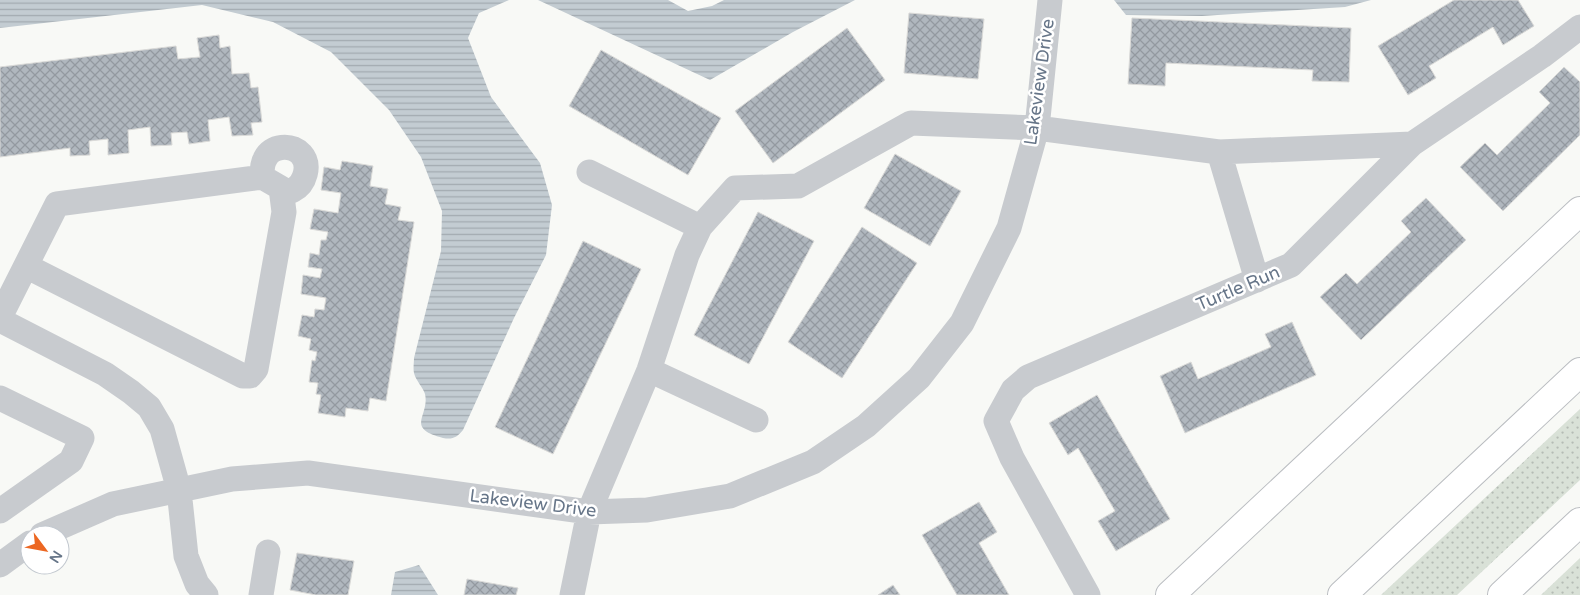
<svg xmlns="http://www.w3.org/2000/svg" width="1580" height="595" font-family="'Varela Round',sans-serif">
<style>
.grass{fill:url(#grass-dots)}
.water{fill:url(#water-rules)}
.building{fill:url(#building-cross-hatch);stroke:#dadad8}
.lines{fill:none;stroke-linecap:round;stroke-linejoin:round}
.major-casing{stroke:#bbbec2;stroke-width:30}
.highway-casing{stroke:#babdc1;stroke-width:30}
.minor{stroke:#c8cbcf;stroke-width:25}
.major{stroke:#fff;stroke-width:28}
.highway{stroke:#fff;stroke-width:28}
.labels{text-anchor:middle;stroke-width:5;stroke-linejoin:round;paint-order:stroke}
.street-label{font-size:18px;fill:#667588;stroke:#fff}
</style>
<defs>
<pattern id="grass-dots" width="8" height="8" patternUnits="userSpaceOnUse" patternTransform="scale(1.25)"><rect width="8" height="8" fill="#d9e1d7"/><path d="M2 2h.1M6 6h.1" fill="none" stroke="#b4bbb4" stroke-width="1.8" stroke-linecap="round"/></pattern>
<pattern id="water-rules" width="6" height="5" patternUnits="userSpaceOnUse" patternTransform="scale(1.25)"><rect width="6" height="5" fill="#c3ccd2"/><path d="M0 2.5h6" fill="none" stroke="#a2aab0"/></pattern>
<pattern id="building-cross-hatch" width="8" height="8" patternUnits="userSpaceOnUse" patternTransform="scale(1.25)"><rect width="8" height="8" fill="#b0b7be"/><path d="M0 0l8 8M0 8l8-8" fill="none" stroke="#9399a0"/></pattern>
</defs>
<rect width="100%" height="100%" fill="#f8f9f6"/>
<path class="grass" d="M1580,409V480L1457,595H1381Z
M1580,558V595H1541Z"/>
<path class="water" d="M0,0H509L479,13L468,38L491,97L540,163L552,205L546,255L514,318L463,430C457,437 453,440 443,438C404,428 430,416 425,394C423,387 416,381 414,373C413,369 414,362 414,358L441,251L442,211L421,157L389,110L331,52L273,22L202,5L0,28Z
M538,0H668L688,11L712,6L724,0H855L793,32L710,80Z
M1114,0H1371L1345,7L1202,16L1126,15Z
M419,565L438,595H391L395,572Z"/>
<path class="building" d="M1454,0H1518L1534,26L1503,45L1493,27L1429,66L1436,78L1408,95L1378,46Z
M909,13L984,19L978,79L904,73Z
M1132,18L1351,28L1349,82L1312,81L1313,70L1166,63L1165,86L1128,84Z
M847,28L885,80L773,163L735,111Z
M219,35L220,48L230,46L232,74L249,73L251,88L258,87L262,122L251,123L253,135L232,136L229,117L208,120L210,141L189,144L187,132L171,133L172,145L151,146L150,127L128,130L129,153L108,155V139L89,141L90,155L70,156V148L0,157V67L176,46L178,59L200,57L197,38Z
M601,50L721,118L688,175L569,106Z
M1564,67L1580,82V135L1503,211L1460,167L1485,143L1497,155L1550,103L1539,92Z
M895,154L961,191L930,246L864,208Z
M342,161L373,166L370,186L388,189L385,204L401,207L398,220L414,222L386,401L370,398L368,411L346,408L345,417L318,413L321,395L316,394L318,383L309,382L312,360L315,361L317,352L309,350L311,339L298,336L302,315L314,317L315,309L324,310L326,298L301,294L303,275L320,278L322,269L308,267L310,253L319,255L321,240H326L328,232L310,229L314,209L338,213L341,193L321,190L324,167L340,170Z
M1426,198L1466,240L1361,340L1320,297L1346,273L1357,284L1411,232L1401,221Z
M758,212L814,241L749,364L694,335Z
M862,227L917,263L842,378L788,342Z
M583,241L641,269L553,454L495,427Z
M1292,322L1316,375L1185,433L1160,376L1191,362L1198,379L1271,347L1265,334Z
M1097,395L1170,519L1116,551L1098,521L1115,511L1078,448L1068,455L1049,423Z
M979,502L997,532L979,543L1009,595H957L922,535Z
M297,553L354,561L348,595H316L290,590Z
M467,579L518,588L516,595H464Z
M893,585L900,595H878Z"/>
<g class="lines">
<g class="major-casing">
<path id="major" d="M1170,595L1580,211"/>
</g>
<g class="highway-casing">
<path id="highway" d="M1342,595L1580,372
M1502,595L1580,522"/>
</g>
<path class="minor" d="M1219,152L1257,280
M589,172L700,227
M262,177C262,171 262,164 265,159C271,145 291,144 301,154C311,165 305,184 293,190C290,192 285,192 282,193
M0,317L57,204L262,177L281,188L284,212L256,369L250,376H243L26,266
M0,320L105,374L131,392L149,407L162,429L179,490L186,556L197,584L206,595
M649,370L756,420
M0,398L82,438L71,461L0,511
M42,535L113,504L232,479L308,473L589,512L647,510L730,496L813,462L866,426L919,378L962,323L1009,228L1037,128L1050,0
M0,565L30,543
M261,595L268,552
M572,595L589,512L649,370L687,255L700,227L735,188L798,186L911,123L1037,128L1219,152L1412,144
M1088,595L1012,458L996,421L1013,390L1028,377L1291,265L1412,144L1542,56L1580,27"/>
<use href="#major" class="major"/>
<use href="#highway" class="highway"/>
</g>
<g class="labels">
<g class="street-label">
<text transform="translate(1039 82) rotate(-82)" y="6">Lakeview Drive</text>
<text transform="translate(1238 288) rotate(-23)" y="6">Turtle Run</text>
<text transform="translate(533 503) rotate(7)" y="6">Lakeview Drive</text>
</g>
</g>
<g transform="translate(45 550) rotate(122)"><circle r="24" fill="#ffffff" stroke="#c2c8cf"/>
<path d="M0-4L9 19L0 12L-9 19Z" fill="#ec6722"/>
<text y="-8" font-size="14" font-weight="bold" text-anchor="middle" fill="#667588">N</text>
</g>
</svg>
